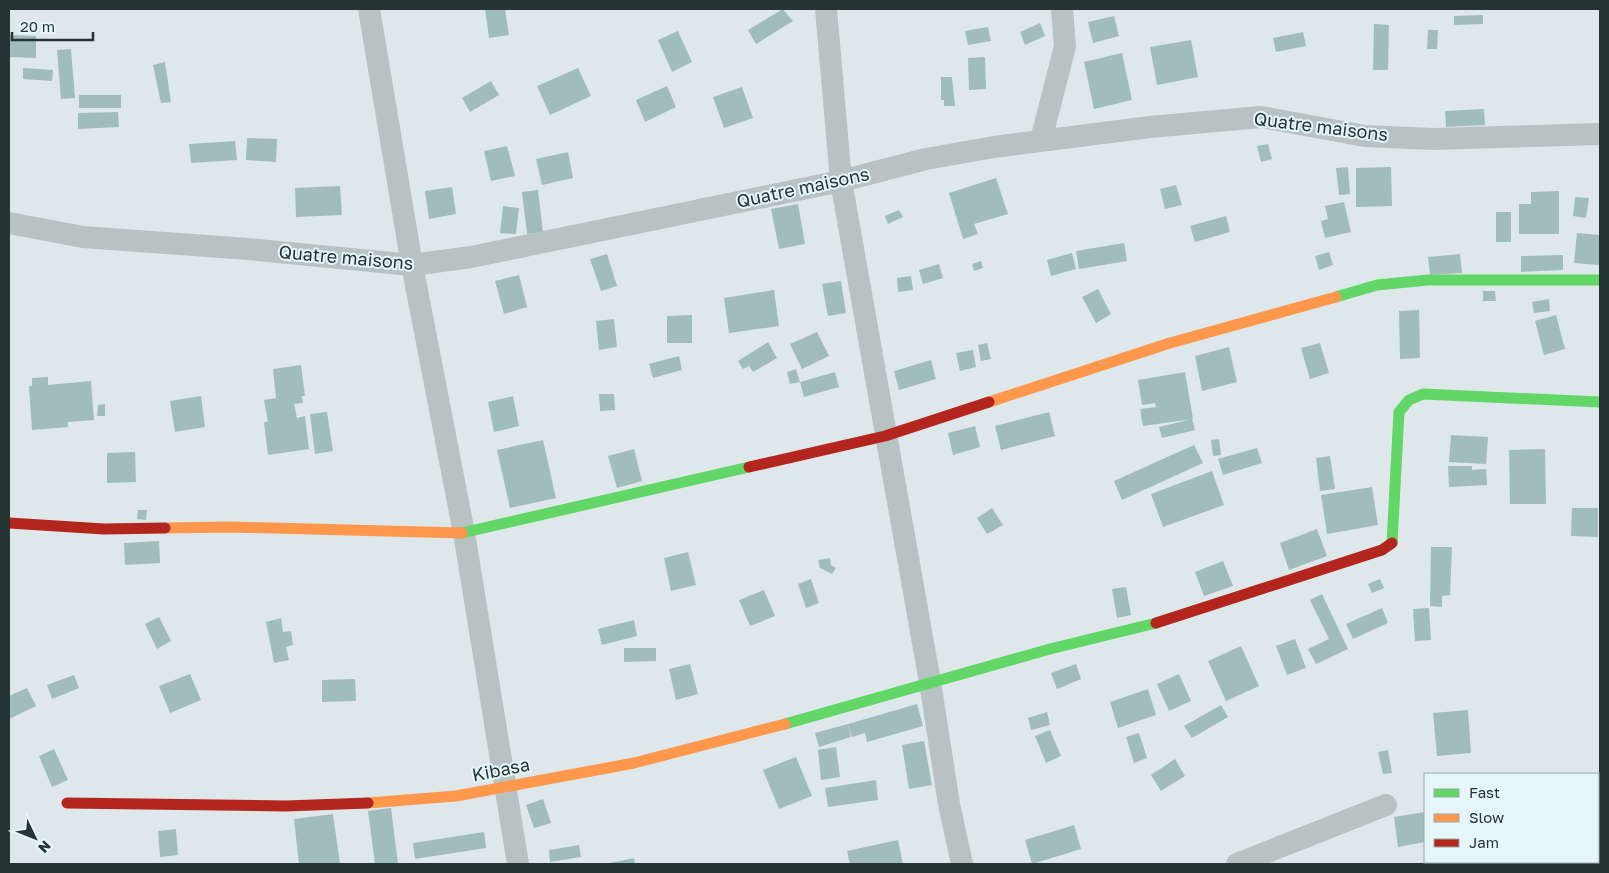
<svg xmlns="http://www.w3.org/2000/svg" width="1609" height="873" font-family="'Golos Text',sans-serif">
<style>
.building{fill:#a0bdbb}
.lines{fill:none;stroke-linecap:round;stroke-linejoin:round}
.street{stroke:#b8c2c3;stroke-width:22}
.fast{stroke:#63d668;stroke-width:11}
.slow{stroke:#ff974d;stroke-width:11}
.jam{stroke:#b3261e;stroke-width:11}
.labels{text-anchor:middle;stroke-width:4;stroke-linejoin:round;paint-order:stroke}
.street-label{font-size:18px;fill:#263433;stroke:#e5f5f8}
</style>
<rect width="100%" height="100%" fill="#dee8eb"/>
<path class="building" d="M485,9H505L509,35L489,38Z
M783,9L793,21L756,44L748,30Z
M1483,15V24L1454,25V16Z
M1114,16L1119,36L1093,43L1088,22Z
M1040,23L1045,36L1025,45L1020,32Z
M1374,24L1389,25L1388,70H1373Z
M988,27L991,41L968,45L965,31Z
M1428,30H1438L1437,49H1427Z
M678,31L692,62L672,72L658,40Z
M1303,32L1306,46L1276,52L1273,38Z
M9,35L36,36V58L9,57Z
M1191,40L1198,77L1157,85L1150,47Z
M71,49L75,98L61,99L57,50Z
M1122,53L1132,100L1094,109L1084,62Z
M985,57L986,89L969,90L968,58Z
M165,62L171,102L161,103L153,65Z
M23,68L53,70L52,81L23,79Z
M578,68L591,96L550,115L537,86Z
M941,77H952L955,106H944V100H941Z
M491,81L499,95L470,112L462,98Z
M667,86L676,107L645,122L636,100Z
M742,87L753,118L724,128L713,97Z
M79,95H121V108H79Z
M1484,109L1485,125L1446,127L1445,111Z
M118,112L119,127L78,129V113Z
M247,138L277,139L276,162L246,160Z
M235,141L237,160L191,163L189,144Z
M1268,144L1272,159L1261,162L1257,146Z
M507,146L515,176L491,181L484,151Z
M568,152L573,178L542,185L536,159Z
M1348,167L1350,194L1339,195L1336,168Z
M1391,167L1392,206L1356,207V168Z
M996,178L1008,214L974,224L978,234L963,239L949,193Z
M1176,185L1182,205L1165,209L1160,189Z
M340,186L342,215L296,217L295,188Z
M452,187L456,214L429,219L425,191Z
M538,190L543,232L527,234L522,192Z
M1559,191V234H1519V204H1531V192Z
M1575,197L1589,198L1586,218L1573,216Z
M1344,202L1351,232L1325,238L1321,221L1328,219L1325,206Z
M798,204L805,244L779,249L771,209Z
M503,206L519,208L516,234L500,233Z
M899,210L903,217L888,224L885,216Z
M1496,212H1511V242H1496Z
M1226,216L1230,232L1195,242L1190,226Z
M1577,233L1600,235L1599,265L1574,263Z
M1124,243L1127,261L1079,269L1076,251Z
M1329,252L1333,265L1319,270L1315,256Z
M1072,253L1076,269L1051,276L1047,260Z
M607,254L617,286L601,291L590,259Z
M1460,254L1462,273L1430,275L1428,257Z
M1563,255V270L1521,272V256Z
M981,261L983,268L974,271L972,264Z
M939,264L943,278L923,284L919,270Z
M519,275L527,307L504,314L495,281Z
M911,276L913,290L898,292L897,278Z
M841,281L846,313L828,316L822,284Z
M1098,289L1111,314L1096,323L1082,297Z
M774,290L779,326L729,333L724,298Z
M1483,291H1495L1496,301H1483Z
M1549,299L1550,311L1534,313L1532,302Z
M1419,310L1420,358L1400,359L1399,311Z
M692,315V343H667V316Z
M1556,315L1565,349L1544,355L1535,321Z
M614,319L617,347L599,350L596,321Z
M817,332L829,356L802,369L790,344Z
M768,342L777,358L753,372L749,366L743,369L738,361Z
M987,343L991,359L981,361L978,345Z
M1320,343L1329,373L1310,379L1301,348Z
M1229,347L1237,382L1202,391L1195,356Z
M973,350L976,367L960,371L956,353Z
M679,356L682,370L653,378L649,364Z
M931,360L936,379L899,390L894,371Z
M301,365L305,396H302L303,403L294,404L297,418L305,416L309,449L268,455L264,422H268L264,400L276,398L273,369Z
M796,369L800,382L790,384L787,372Z
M835,372L839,387L804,397L800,382Z
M1185,372L1193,419L1143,426L1140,409L1156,407L1155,403L1142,405L1138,380Z
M48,377V385L91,381L94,420L68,422V427L32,430L29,386H32V378Z
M599,394H614L615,410L600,411Z
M201,396L205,427L175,432L170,401Z
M513,396L519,426L494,432L488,402Z
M105,404V416H97L98,405Z
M327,412L333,451L315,454L310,414Z
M1049,412L1055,436L1001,450L995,426Z
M1192,419L1195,430L1162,438L1159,427Z
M975,426L980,447L953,455L948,433Z
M1451,435L1488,437L1486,464L1449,462Z
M1219,439L1221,455L1213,456L1211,440Z
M543,440L556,498L510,508L497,450Z
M1194,445L1203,463L1122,500L1114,481Z
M1257,448L1262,463L1223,475L1218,459Z
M634,449L642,481L617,488L608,456Z
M1545,449L1546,504H1510L1509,450Z
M135,452L136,482L107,483V453Z
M1330,456L1335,489L1320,491L1316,458Z
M1448,466H1472V470L1486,469L1487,485L1449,487Z
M1212,471L1224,505L1163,527L1151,494Z
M1372,487L1378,525L1327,534L1321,495Z
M992,508L1003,525L987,534L977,518Z
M1572,508H1598V537L1571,536Z
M138,510H147L146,520L137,519Z
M1317,529L1327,556L1289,570L1280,543Z
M159,541L160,563L125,565L124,543Z
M1431,547H1452L1450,595L1442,596V607L1430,606Z
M688,552L696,585L671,591L664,558Z
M830,558L831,565L836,568L832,574L820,568L818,560Z
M1223,561L1233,586L1204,596L1195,572Z
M811,579L819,603L806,608L798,584Z
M1380,579L1384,588L1372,593L1368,584Z
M1126,587L1131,615L1117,618L1112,589Z
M764,590L775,616L750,626L739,600Z
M1322,594L1348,649L1316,664L1308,649L1329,639L1310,600Z
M1382,608L1388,623L1353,639L1346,624Z
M1429,608L1431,640L1415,641L1413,609Z
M159,617L171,641L157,649L145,624Z
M281,618L283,632L291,631L293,645L286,647L289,660L274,663L266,622Z
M634,620L637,636L602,645L598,629Z
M1295,639L1306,668L1287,675L1276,646Z
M1241,646L1259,686L1226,701L1208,661Z
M624,648H656V661L624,662Z
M690,664L698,694L676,700L669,669Z
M1076,664L1081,679L1057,689L1051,673Z
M190,674L201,700L170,713L159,686Z
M1179,674L1191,701L1169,711L1157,684Z
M74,675L79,688L52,699L47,685Z
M355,679L356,701L322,702V680Z
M27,688L36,706L9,719V696Z
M1148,689L1156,715L1118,728L1110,702Z
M917,704L923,726L867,742L865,733L852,737L848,724Z
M1221,705L1228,717L1192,738L1184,726Z
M1468,710L1471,753L1437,756L1433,713Z
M1047,712L1050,725L1031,730L1028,718Z
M848,724L851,737L819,747L815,733Z
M1050,730L1061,756L1046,763L1035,736Z
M1139,733L1147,758L1134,763L1126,737Z
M924,741L932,785L909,789L902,745Z
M836,747L840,777L821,780L818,750Z
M54,749L68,780L52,787L39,756Z
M1388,750L1392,773L1383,774L1378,752Z
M796,757L812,796L779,809L763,770Z
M1175,759L1185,776L1161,791L1151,775Z
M876,780L878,800L828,807L825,788Z
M543,799L551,823L534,828L526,805Z
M391,808L398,864H375L368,811Z
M1425,812V842L1398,847L1394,817Z
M333,814L340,864H299L294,819Z
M1074,825L1081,849L1032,864L1025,840Z
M176,829L178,855L160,857L158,831Z
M484,832L486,848L415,859L413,843Z
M898,840L903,864H850L847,851Z
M579,845L581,857L550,862L549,850Z
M634,858L635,864H609V863Z
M1501,862H1527L1528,864H1501Z
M1550,862H1576V864H1550Z"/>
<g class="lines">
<path class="street" d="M369,9L412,265L464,533L518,864
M826,9L841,181L930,682L949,804L962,864
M1041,140L1065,46L1062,9
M9,223L83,237L248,249L412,265L471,257L841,181L926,159L994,147L1150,127L1261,117L1365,136L1433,139L1600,134
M1237,864L1386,805"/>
<path class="fast" d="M1336,297L1377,285L1428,280H1600
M462,533L749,467
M1392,543L1399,412L1409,400L1423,394L1600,402
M785,724L1050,649L1156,623"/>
<path class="slow" d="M989,402L1170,343L1336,297
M165,528L231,527L462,533
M368,803L456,796L634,763L785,724"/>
<path class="jam" d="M749,467L885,436L989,402
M9,523L104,529L165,528
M1156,623L1382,550L1392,543
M67,803L286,806L368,803"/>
</g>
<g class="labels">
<g class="street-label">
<text transform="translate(1321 127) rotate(7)" y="6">Quatre maisons</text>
<text transform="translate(803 188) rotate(-12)" y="6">Quatre maisons</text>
<text transform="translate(346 258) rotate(5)" y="6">Quatre maisons</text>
<text transform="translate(501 770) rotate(-11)" y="6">Kibasa</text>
</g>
</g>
<rect width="1609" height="873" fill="none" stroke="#263433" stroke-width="20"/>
<rect x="1424" y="773" width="175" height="90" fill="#e5f5f8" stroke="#99a8a9"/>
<rect x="1434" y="789" width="25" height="8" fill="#63d668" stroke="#99a8a9"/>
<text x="1469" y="798" font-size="15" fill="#263433">Fast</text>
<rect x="1434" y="814" width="25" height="8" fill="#ff974d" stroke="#99a8a9"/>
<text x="1469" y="823" font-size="15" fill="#263433">Slow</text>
<rect x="1434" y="839" width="25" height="8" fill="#b3261e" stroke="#99a8a9"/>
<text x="1469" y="848" font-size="15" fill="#263433">Jam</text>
<g transform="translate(35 838) rotate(133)" stroke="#e5f5f8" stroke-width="4" paint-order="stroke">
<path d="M0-4L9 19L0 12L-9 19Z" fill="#263433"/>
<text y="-8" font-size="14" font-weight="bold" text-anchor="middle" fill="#263433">N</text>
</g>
<path d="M12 32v8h81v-8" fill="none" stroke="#263433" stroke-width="2.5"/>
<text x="20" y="32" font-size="15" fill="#263433" stroke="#e5f5f8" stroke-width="4" paint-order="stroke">20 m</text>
</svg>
